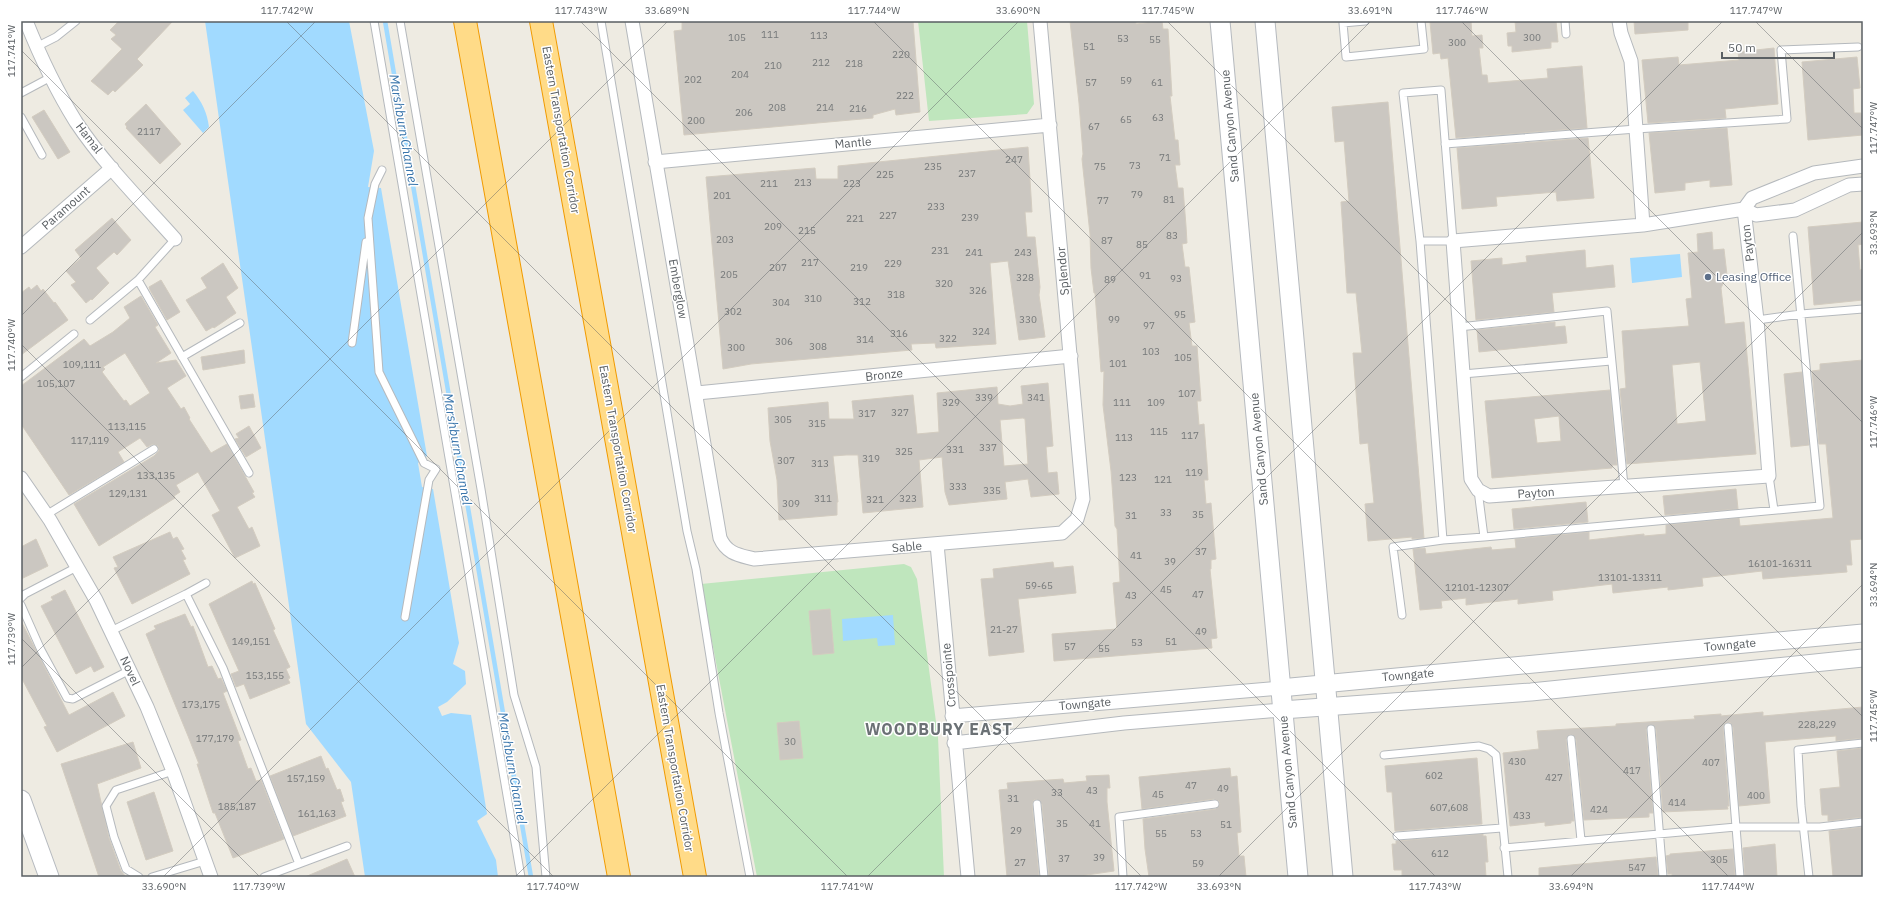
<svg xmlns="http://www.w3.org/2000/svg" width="1884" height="898" font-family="'IBM Plex Sans',sans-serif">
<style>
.green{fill:#bfe6bd}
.water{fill:#a1daff}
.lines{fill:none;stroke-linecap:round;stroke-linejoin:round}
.stream{stroke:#a1daff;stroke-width:4.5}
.building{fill:#cbc7c1;stroke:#d3ccc0;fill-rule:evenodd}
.service-casing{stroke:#b5b9bd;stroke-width:9}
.minor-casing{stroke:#b5b9bd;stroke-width:15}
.tertiary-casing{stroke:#b5b9bd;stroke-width:19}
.secondary-casing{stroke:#b6babf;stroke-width:21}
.motorway-casing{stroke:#f09a00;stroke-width:24}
.service{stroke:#fff;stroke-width:7}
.minor{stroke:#fff;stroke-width:13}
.tertiary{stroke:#fff;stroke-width:17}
.secondary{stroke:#fff;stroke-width:19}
.motorway{stroke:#ffdb88;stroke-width:22}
.ticks{fill:none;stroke:#5a5f63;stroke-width:1;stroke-opacity:0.45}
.service-dot{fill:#5c6f8a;stroke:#fff;stroke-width:1.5}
.labels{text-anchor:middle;stroke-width:3;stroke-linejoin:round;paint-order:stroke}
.number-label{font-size:10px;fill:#76797a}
.street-label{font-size:12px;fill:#5a5f63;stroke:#fff}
.service-label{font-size:12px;fill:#4e5e75;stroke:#fff;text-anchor:start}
.water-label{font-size:13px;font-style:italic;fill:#3975ab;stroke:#fff}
.district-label{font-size:16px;font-weight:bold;letter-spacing:1px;fill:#6b7175;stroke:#fff}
.neatline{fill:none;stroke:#5a5f63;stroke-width:1.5}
.ticks-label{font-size:10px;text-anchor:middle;fill:#5a5f63}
</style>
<rect width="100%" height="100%" fill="#eeebe2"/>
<path class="green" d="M918,21H1027L1034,104L1027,114L929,121Z
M904,564L911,567L917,579L938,737L944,877H757L701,584Z"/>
<path class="water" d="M205,21H349L374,151L368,187L381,188L427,456L418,463L422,487L433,489L459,643L453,664L465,671L466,684L447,702L438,707L442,716L451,713L471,715L487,814L477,821L496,860L498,877H365L351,782L306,724Z
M193,91C202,102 207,112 209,127L203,133L183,110L190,104L185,98Z
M1680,254L1682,277L1632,283L1630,258Z
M893,615L895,645L878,646L877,638L843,641L842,619Z"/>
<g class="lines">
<path class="stream" d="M385,21L531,877"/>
</g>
<path class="building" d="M119,21H173L137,59L143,65L115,92L113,90L108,95L91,81L122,49L111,39L116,35L110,30Z
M691,21H913L920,112L896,115L895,109L873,115V118L684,135L674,31L682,30V22Z
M1070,21H1136V24L1162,21L1163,29H1168L1172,96H1170L1175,140H1178L1180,165H1175L1178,188H1183L1186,226L1187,243L1182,244L1185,267H1189L1195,322L1189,323L1192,346H1197L1201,401H1197L1199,425L1204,424L1207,463L1208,480H1204L1206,504L1211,503L1216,559L1211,560V569H1210L1217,638L1211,639L1212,648L1054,661L1052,634L1117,629L1113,583L1120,582L1117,529L1115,526L1111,471L1103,405L1104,371L1101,372L1095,293H1094L1091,268L1090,234L1082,159L1083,154L1079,103Z
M1434,21H1471L1472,36L1482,35L1483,48H1479L1482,75H1487L1488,83L1548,78L1547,69L1582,66L1587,128L1456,138L1448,58L1441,59L1440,53L1433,54L1430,22Z
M1515,21H1556L1558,42H1551V48L1512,52V46H1508L1507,33L1516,32Z
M1634,21H1688V30L1635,34Z
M1774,48L1778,104L1725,109L1726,118L1648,123L1642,60L1678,57L1679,65L1739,60L1738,52Z
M1857,57L1860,88L1853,89L1854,113H1861L1863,135L1808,140L1802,62Z
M1388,102L1424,538L1412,539V537L1368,541L1365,504L1374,503L1368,443L1360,444L1353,353H1362L1356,293H1347L1341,202L1349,201L1344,141L1335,142L1332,107Z
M146,104L181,144L160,164L126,128L127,127L125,124Z
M44,110L70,152L58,159L32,117Z
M1727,128L1732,185L1710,187V180L1685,183V190L1655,193L1649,133Z
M1588,138L1594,198L1557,201L1556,192L1496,197L1497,206L1462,209L1457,148Z
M1028,147L1032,212H1025L1027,237H1035L1040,287L1039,295L1045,337L1019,340L1008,261L990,263L996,344L936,348L935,343L911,344L912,350L751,364L723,369L706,177L815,168L816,179H838V166Z
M112,218L131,240L117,255L114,252L96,268L109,283L92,300L91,299L86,303L71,285L76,282L66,271L81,258L75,250Z
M1863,222V244L1858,245L1860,270L1863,269V300L1814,305L1808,227Z
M1712,232L1713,250L1724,249L1727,275L1721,288L1725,324L1744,322L1756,454L1627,464L1620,389L1626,388L1622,331L1689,326L1686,299L1692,298L1688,253L1698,252L1697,234ZM1700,362L1706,421L1677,424L1672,365Z
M1585,250L1586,268L1613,265L1615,287L1552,293L1554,312L1476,320L1471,261L1502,258V265L1527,262L1526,256Z
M223,263L238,288L226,297L236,313L214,328L213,327L206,331L186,300L207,288L201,278Z
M161,280L180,312L167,320L150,290L149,287Z
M37,285L41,291L43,289L54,303L55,302L68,320L21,355V293L29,287L31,290Z
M141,296L158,325L155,327L171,353L156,363L176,360L186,376L167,388L181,409L184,407L190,418L189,419L211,453L227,444L254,492L252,493L255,497L237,507L249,529L252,527L260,546L235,558L212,515L220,511L198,472L176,485L180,492L174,496L175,498L99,546L74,504L154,456L159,451L158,446L153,444L147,447L140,438L118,452L124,462L69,495L21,424V386L84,339L90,346L113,332L130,318L124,307ZM125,353L150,393L130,406L126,400L124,401L102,372L105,369L103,367Z
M1555,322V327L1565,326L1567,343L1479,352L1477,330Z
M244,350L245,363L203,370L201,357Z
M1863,360V539L1850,540L1852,565H1846L1847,572L1763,579L1762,571L1702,578L1703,586L1668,590V587L1613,593L1612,584L1552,591L1553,600L1518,604V599L1466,605V598L1441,601L1442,608L1420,610L1413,549L1425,548L1426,554L1491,547L1492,550L1516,548L1515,539L1589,532V540L1644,534V536L1666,534V525L1739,518L1740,526L1833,518L1826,444H1819L1812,371L1820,370V364Z
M1802,372L1809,445L1791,447L1784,374Z
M1048,383L1053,446L1046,447L1048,473L1057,472L1059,494L1031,497L1028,479L1005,482L1007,499L949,505L945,492L942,457L919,460L923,507L863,513L858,455H846L833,456L838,502H837V515L779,520L777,480L770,441L768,408L828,402L829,419H854L852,401L913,395L917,434L939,432L937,393L997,387L998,404L1010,406L1023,404L1021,386ZM1023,418L1025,419L1028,464L1004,466L1000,420Z
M1610,390L1617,465H1612V468L1492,478L1485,401ZM1559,416L1561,441L1537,443L1534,419Z
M253,394L255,407L241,409L239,396Z
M249,426L261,448L246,457L235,439L239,438L236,434Z
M1736,489L1738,509L1665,515L1663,496Z
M1586,502L1588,522L1514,529L1512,509Z
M170,532L173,539L177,537L184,549L181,550L186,559L183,560L190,574L132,604L114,568L118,567L113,557Z
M36,539L48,566L21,579V547Z
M1053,562L1054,568L1073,566L1076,593L1018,599L1024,652L989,656L981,579L994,578L993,569Z
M252,581L253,584L255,583L275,629L273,630L290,667L286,669L290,678L288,679L290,683L250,699L244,684L236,687L231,674L239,671L209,604Z
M65,590L104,667L94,672L91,666L76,674L41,606L53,600L51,597Z
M830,609L834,653L813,655L809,611Z
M185,614L191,627L193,626L208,667L212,666L218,679L221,678L227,691L223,693L241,740L238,741L248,769L251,768L256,781L261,780L284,839L233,858L215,813H213L197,764H199L188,736L146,634L156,629L154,626Z
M21,621L69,715L113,692L125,716L57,752L44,727L47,726L21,677Z
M1863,707V738L1836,741V736L1765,742L1770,803L1739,806L1733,727L1730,722L1725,723L1723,727L1729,806H1727L1728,809L1663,812L1656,729L1653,725H1649L1646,729L1653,813H1649V817L1584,820L1576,739L1573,735L1570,734L1566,739L1574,821H1571V823L1545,826V822L1510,826L1503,753L1539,749L1537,731L1616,726V724L1695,719L1694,716L1721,714V716L1763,712V716Z
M799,721L803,758L780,760L777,723Z
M133,742L141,768L97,784L109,838L121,871L126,877H99L61,764Z
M1863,748V817L1828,821V815H1822L1820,789L1840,787L1837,751Z
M321,756L326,769L328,768L337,790L340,789L344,801L341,802L346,816L293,836L270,776Z
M1477,758L1482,824L1395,831L1392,792H1387L1385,766Z
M1230,768L1231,777L1237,776L1241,832L1237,833L1239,856H1244L1246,877H1149L1145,849L1143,819L1216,809L1220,804L1219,801L1214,799L1142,809L1139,777Z
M1109,775L1110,788H1107V802L1114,871L1080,876L1049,877L1042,804L1037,799L1034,800L1032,804L1039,877H1007L999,790L1008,789L1007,783L1063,779L1064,783L1087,781L1086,776Z
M154,792L173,851L146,860L127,802Z
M1863,827V877H1833L1829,831Z
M1483,834V836H1486L1488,862H1485L1486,877H1402V870H1394L1392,844H1396V841Z
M1775,844L1777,877H1745L1743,848Z
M1733,849L1735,877H1672V874H1668L1666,856L1670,855V854Z
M1656,857L1658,875L1634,877H1539V868Z
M347,859L355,877H305Z"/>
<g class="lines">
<g class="service-casing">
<path id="service" d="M374,21L521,877
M400,21L481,489L514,695L536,767L546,877
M601,21L687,531L696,569L719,713L750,877
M1365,21L1343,23L1346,57L1424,49L1421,21
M1565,21L1566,34
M36,47L56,37L76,21
M21,93L51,77
M21,117L42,155
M1445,144L1636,129L1787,119L1781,50L1858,47
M382,170L375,184L368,218L379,372L424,463L436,469L429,480L405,617
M175,239L138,280L249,473
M90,320L138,280
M1757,320L1801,314L1863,309
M1459,327L1607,311L1624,486
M352,343L366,242
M182,357L240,323
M1463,374L1611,361
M21,377L74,334
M1769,476L1774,510
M1478,490L1484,537L1820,506L1793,236
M46,515L154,449
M1443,540L1484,537
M186,594L206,583
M21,598L25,594L77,567
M21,605L41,650L67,698L73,699L130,670
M1402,615L1393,547L1443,540L1420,241H1453L1441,90L1403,93L1420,241
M111,631L186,594L223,668L299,864
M1728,727L1740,877
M1651,729L1663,877
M1571,739L1581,840
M1384,755L1479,746L1489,749L1496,755L1508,877
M1037,804L1044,877
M1397,836L1502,828
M1504,848L1736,827H1820L1863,822
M139,877L126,869L114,837L106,806L116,790L173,771
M152,877L205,861
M264,877L347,846
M1123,877L1119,817L1215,804
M1809,877L1801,806L1798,750L1863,743"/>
</g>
<g class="minor-casing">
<path id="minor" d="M26,21C40,56 56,90 76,122C104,164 141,201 175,239
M632,21L720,538C727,554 739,555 754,559L1062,533L1077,519L1083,499L1040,21
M1619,21L1621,33L1631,61L1643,225
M655,162L1050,125
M1863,166L1814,173L1752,198L1744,209L1757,320L1769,476L1489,496L1478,490L1471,479L1453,241L1643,225L1744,209L1756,215L1795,210L1849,185L1863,184
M21,247L112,168
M697,393L1071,356
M21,478L50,520L96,600L147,707L173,771L211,877
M937,544L968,877
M952,716L1280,688
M954,743L1124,723L1282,710"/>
</g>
<g class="tertiary-casing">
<path id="tertiary" d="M1280,688L1863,633
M1282,710L1531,692L1863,658"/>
</g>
<g class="secondary-casing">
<path id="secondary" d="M1220,21L1298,877
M1265,21L1343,877
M21,800L49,877"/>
</g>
<g class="motorway-casing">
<path id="motorway" d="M465,21L619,877
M541,21L695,877"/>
</g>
<use href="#service" class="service"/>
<use href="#minor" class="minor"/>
<use href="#tertiary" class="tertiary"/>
<use href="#secondary" class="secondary"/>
<use href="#motorway" class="motorway"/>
</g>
<path class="ticks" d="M286,21L1142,877M580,21L1436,877M873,21L1729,877M1167,21L1863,717M1461,21L1863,423M1755,21L1863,129M21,50L848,877M21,316L316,21M21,344L554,877M21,638L260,877M21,668L668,21M163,877L1019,21M515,877L1371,21M867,877L1723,21M1218,877L1863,232M1570,877L1863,584"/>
<circle class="service-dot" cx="1708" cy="277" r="4"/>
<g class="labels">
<g class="number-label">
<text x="770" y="38">111</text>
<text x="819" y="39">113</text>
<text x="737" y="41">105</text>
<text x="1532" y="41">300</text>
<text x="1123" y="42">53</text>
<text x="1155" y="43">55</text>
<text x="1457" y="46">300</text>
<text x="1089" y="50">51</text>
<text x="901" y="58">220</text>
<text x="821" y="66">212</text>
<text x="854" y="67">218</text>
<text x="773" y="69">210</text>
<text x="740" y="78">204</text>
<text x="693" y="83">202</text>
<text x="1126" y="84">59</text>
<text x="1091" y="86">57</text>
<text x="1157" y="86">61</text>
<text x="905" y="99">222</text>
<text x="777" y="111">208</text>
<text x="825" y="111">214</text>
<text x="858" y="112">216</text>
<text x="744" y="116">206</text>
<text x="1158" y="121">63</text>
<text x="1126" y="123">65</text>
<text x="696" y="124">200</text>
<text x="1094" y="130">67</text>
<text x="149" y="135">2117</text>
<text x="1165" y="161">71</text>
<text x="1014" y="163">247</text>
<text x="1135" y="169">73</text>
<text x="933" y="170">235</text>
<text x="1100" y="170">75</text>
<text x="967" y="177">237</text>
<text x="885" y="178">225</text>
<text x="803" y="186">213</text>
<text x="769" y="187">211</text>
<text x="852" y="187">223</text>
<text x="1137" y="198">79</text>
<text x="722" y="199">201</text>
<text x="1169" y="203">81</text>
<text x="1103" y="204">77</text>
<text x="936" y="210">233</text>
<text x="888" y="219">227</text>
<text x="970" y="221">239</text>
<text x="855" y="222">221</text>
<text x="773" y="230">209</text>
<text x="807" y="234">215</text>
<text x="1172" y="239">83</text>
<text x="725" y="243">203</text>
<text x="1107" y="244">87</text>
<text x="1142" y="248">85</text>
<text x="940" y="254">231</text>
<text x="974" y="256">241</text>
<text x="1023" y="256">243</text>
<text x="810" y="266">217</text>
<text x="893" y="267">229</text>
<text x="778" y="271">207</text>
<text x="859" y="271">219</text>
<text x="729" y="278">205</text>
<text x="1145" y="279">91</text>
<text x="1025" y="281">328</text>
<text x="1176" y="282">93</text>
<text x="1110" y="283">89</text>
<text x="944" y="287">320</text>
<text x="978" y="294">326</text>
<text x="896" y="298">318</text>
<text x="813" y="302">310</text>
<text x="862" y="305">312</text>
<text x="781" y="306">304</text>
<text x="733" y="315">302</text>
<text x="1180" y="318">95</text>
<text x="1028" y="323">330</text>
<text x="1114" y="323">99</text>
<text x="1149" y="329">97</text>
<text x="981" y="335">324</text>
<text x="899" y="337">316</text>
<text x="948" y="342">322</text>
<text x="865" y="343">314</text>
<text x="784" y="345">306</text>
<text x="818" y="350">308</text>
<text x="736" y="351">300</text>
<text x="1151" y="355">103</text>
<text x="1183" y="361">105</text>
<text x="1118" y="367">101</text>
<text x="82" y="368">109,111</text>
<text x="56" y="387">105,107</text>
<text x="1187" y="397">107</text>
<text x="984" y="401">339</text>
<text x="1036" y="401">341</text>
<text x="951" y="406">329</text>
<text x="1122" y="406">111</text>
<text x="1156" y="406">109</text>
<text x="900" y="416">327</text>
<text x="867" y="417">317</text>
<text x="783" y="423">305</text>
<text x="817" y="427">315</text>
<text x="127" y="430">113,115</text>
<text x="1159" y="435">115</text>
<text x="1190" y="439">117</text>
<text x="1124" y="441">113</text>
<text x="90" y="444">117,119</text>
<text x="988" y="451">337</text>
<text x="955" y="453">331</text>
<text x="904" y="455">325</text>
<text x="871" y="462">319</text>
<text x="786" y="464">307</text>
<text x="820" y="467">313</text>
<text x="1194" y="476">119</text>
<text x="156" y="479">133,135</text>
<text x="1128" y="481">123</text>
<text x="1163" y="483">121</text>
<text x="958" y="490">333</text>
<text x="992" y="494">335</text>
<text x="128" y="497">129,131</text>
<text x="823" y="502">311</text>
<text x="908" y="502">323</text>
<text x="875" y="503">321</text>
<text x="791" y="507">309</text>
<text x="1166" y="516">33</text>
<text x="1198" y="518">35</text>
<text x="1131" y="519">31</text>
<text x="1201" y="555">37</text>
<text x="1136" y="559">41</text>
<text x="1170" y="565">39</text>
<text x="1780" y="567">16101-16311</text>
<text x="1630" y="581">13101-13311</text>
<text x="1039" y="589">59-65</text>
<text x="1477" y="591">12101-12307</text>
<text x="1166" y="593">45</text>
<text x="1198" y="598">47</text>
<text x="1131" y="599">43</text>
<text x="1004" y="633">21-27</text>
<text x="1201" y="635">49</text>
<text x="251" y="645">149,151</text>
<text x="1171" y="645">51</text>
<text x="1137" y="646">53</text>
<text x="1070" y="650">57</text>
<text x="1104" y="652">55</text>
<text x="265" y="679">153,155</text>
<text x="201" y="708">173,175</text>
<text x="1817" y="728">228,229</text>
<text x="215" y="742">177,179</text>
<text x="790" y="745">30</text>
<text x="1517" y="765">430</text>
<text x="1711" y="766">407</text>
<text x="1632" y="774">417</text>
<text x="1434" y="779">602</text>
<text x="1554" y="781">427</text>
<text x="306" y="782">157,159</text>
<text x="1191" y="789">47</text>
<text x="1223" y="792">49</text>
<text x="1092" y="794">43</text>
<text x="1057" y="796">33</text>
<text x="1158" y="798">45</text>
<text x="1756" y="799">400</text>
<text x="1013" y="802">31</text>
<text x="1677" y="806">414</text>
<text x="237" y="810">185,187</text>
<text x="1449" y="811">607,608</text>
<text x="1599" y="813">424</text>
<text x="317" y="817">161,163</text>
<text x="1522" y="819">433</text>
<text x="1062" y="827">35</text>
<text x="1095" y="827">41</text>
<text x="1226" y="828">51</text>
<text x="1016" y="834">29</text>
<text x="1161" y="837">55</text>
<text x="1196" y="837">53</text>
<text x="1440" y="857">612</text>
<text x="1099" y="861">39</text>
<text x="1064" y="862">37</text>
<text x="1719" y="863">305</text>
<text x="1020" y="866">27</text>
<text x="1198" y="867">59</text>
<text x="1637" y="871">547</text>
</g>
<g class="street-label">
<text transform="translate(1230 126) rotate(-95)" y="4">Sand Canyon Avenue</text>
<text transform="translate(561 130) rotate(80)" y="4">Eastern Transportation Corridor</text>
<text transform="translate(89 138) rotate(53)" y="4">Hamal</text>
<text transform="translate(853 143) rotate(-5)" y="4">Mantle</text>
<text transform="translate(66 208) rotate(-41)" y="4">Paramount</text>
<text transform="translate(1748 243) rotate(-97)" y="4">Payton</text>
<text transform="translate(1063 271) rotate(-95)" y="4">Splendor</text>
<text transform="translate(678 289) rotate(80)" y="4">Emberglow</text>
<text transform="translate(884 375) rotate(-6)" y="4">Bronze</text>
<text transform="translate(618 449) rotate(80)" y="4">Eastern Transportation Corridor</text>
<text transform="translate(1259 449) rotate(-95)" y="4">Sand Canyon Avenue</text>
<text transform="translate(1536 493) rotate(-4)" y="4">Payton</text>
<text transform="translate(907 547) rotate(-5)" y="4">Sable</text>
<text transform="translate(1730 645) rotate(-5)" y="4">Towngate</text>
<text transform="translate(130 671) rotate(65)" y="4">Novel</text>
<text transform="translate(949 675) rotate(-95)" y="4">Crosspointe</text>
<text transform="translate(1408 675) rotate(-5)" y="4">Towngate</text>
<text transform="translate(1085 704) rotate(-5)" y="4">Towngate</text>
<text transform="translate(675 768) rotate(80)" y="4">Eastern Transportation Corridor</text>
<text transform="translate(1288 772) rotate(-95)" y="4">Sand Canyon Avenue</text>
</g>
<g class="service-label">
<text x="1716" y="281">Leasing Office</text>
</g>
<g class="water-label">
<text transform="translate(404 130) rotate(80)" y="5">Marshburn Channel</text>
<text transform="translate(458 449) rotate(80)" y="5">Marshburn Channel</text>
<text transform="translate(513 768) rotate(80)" y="5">Marshburn Channel</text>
</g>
<g class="district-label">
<text x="939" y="735">WOODBURY EAST</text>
</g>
</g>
<rect width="1884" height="898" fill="none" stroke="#ffffff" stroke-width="44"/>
<path d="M1722 52v6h112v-6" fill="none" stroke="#5a5f63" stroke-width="2"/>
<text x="1728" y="52" font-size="12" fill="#5a5f63" stroke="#ffffff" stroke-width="3" paint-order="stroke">50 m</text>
<rect x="22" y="22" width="1840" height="854" class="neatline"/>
<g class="ticks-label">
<text x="287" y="14">117.742°W</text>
<text x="581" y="14">117.743°W</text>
<text x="667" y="14">33.689°N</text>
<text x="874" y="14">117.744°W</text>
<text x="1018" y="14">33.690°N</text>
<text x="1168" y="14">117.745°W</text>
<text x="1370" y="14">33.691°N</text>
<text x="1462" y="14">117.746°W</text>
<text x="1756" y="14">117.747°W</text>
<text transform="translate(11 51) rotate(-90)" y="4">117.741°W</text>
<text transform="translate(1873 128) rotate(-90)" y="4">117.747°W</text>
<text transform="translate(1873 233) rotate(-90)" y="4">33.693°N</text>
<text transform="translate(11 345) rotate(-90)" y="4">117.740°W</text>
<text transform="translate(1873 422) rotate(-90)" y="4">117.746°W</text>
<text transform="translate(1873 585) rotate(-90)" y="4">33.694°N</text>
<text transform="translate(11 639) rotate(-90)" y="4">117.739°W</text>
<text transform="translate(1873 716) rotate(-90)" y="4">117.745°W</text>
<text x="164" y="890">33.690°N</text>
<text x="259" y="890">117.739°W</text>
<text x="553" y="890">117.740°W</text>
<text x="847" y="890">117.741°W</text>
<text x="1141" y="890">117.742°W</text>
<text x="1219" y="890">33.693°N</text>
<text x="1435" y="890">117.743°W</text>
<text x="1571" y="890">33.694°N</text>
<text x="1728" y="890">117.744°W</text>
</g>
</svg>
